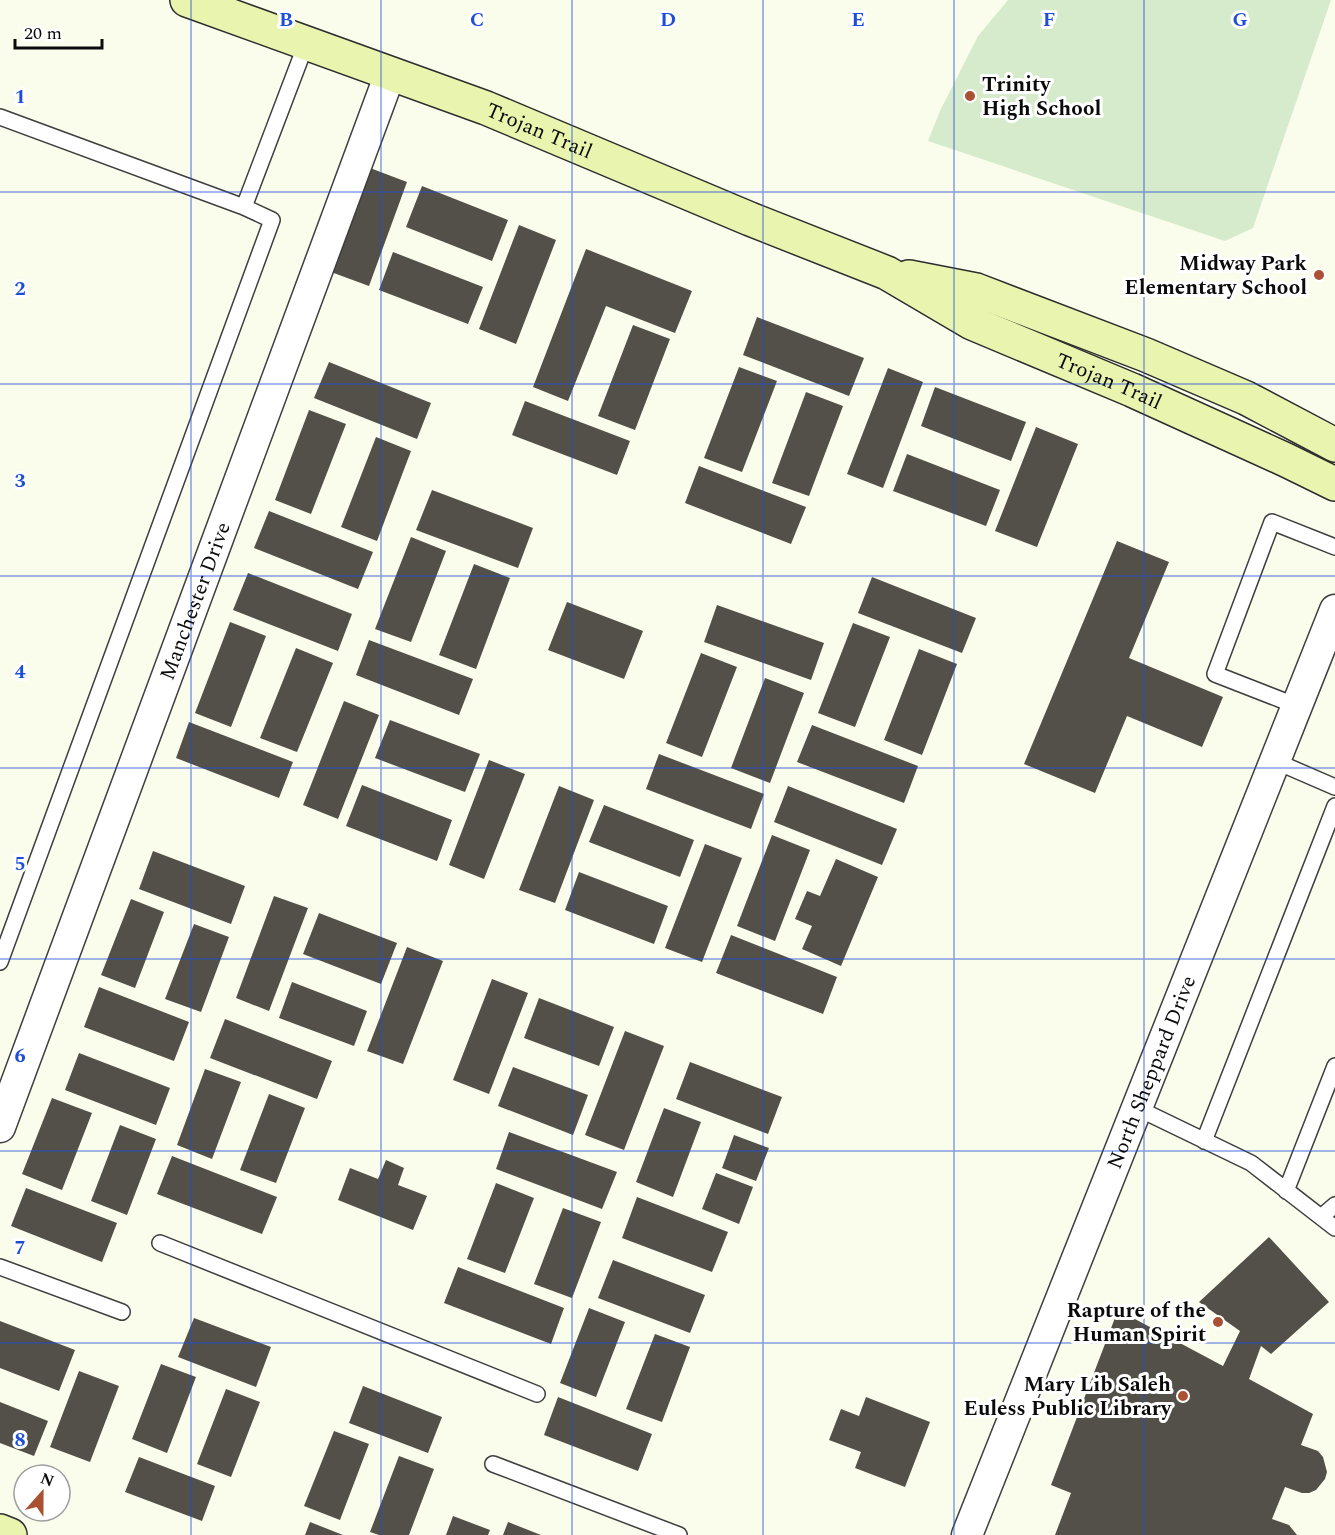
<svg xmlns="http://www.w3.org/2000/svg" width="1335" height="1535" font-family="Spectral,serif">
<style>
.pitch{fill:#d6ebcb}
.building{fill:#535049}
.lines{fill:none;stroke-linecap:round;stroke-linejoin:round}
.lane-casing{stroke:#3e3e3e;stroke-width:18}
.street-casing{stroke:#3e3e3e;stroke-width:33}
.secondary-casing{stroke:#2d2d2d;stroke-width:36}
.lane{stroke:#fff;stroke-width:15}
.street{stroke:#fff;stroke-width:30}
.secondary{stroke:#e9f5ae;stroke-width:33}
.grid{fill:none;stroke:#1d4ed8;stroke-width:1.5;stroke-opacity:0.55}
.poi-dot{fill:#aa5134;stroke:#fff;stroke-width:2}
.labels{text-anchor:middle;stroke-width:6;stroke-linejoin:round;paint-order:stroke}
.poi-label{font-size:21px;font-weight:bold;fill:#0b0b0b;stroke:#fff;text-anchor:end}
.street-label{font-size:21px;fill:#0b0b0b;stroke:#fff}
.grid-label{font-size:20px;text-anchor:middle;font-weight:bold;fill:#1d4ed8;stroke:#fff;stroke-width:6;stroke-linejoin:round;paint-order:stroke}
</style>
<rect width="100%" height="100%" fill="#fbfdec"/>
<path class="pitch" d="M1008,0H1331L1253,228L1225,241L928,141L940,111L978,36Z"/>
<path class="building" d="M370,168L407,182L369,286L331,272Z
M422,186L508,220L492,261L406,227Z
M519,225L556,240L516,344L479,329Z
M586,249L692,291L675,333L606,306L568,401L533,387Z
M393,252L483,287L468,324L379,290Z
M757,317L864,358L849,396L743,355Z
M633,325L670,339L635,430L598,416Z
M329,362L431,403L417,439L314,398Z
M739,367L777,381L742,472L704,458Z
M888,368L923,382L883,488L847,474Z
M935,387L1026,422L1011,461L921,426Z
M806,392L843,406L809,496L772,483Z
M525,401L630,441L617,475L512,435Z
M309,410L346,424L311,514L275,500Z
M1036,427L1078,444L1037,547L995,531Z
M376,437L411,451L377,541L341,527Z
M907,454L1000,490L986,526L893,491Z
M699,466L806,507L791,544L685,503Z
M432,490L533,528L518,568L416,530Z
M269,511L373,552L358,589L254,548Z
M411,537L446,551L411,642L375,629Z
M1117,541L1169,562L1129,658L1223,697L1202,747L1127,716L1095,793L1024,764Z
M474,564L510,578L476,669L439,655Z
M248,573L352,614L338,651L233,610Z
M872,577L976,618L962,653L858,613Z
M567,602L643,631L624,679L548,650Z
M717,605L824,643L811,680L704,642Z
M230,622L266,636L231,727L195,713Z
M853,623L890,637L855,727L818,713Z
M369,640L473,679L459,715L356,675Z
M296,648L333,663L297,752L260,738Z
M919,649L957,664L922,755L884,740Z
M701,653L737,667L702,757L666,743Z
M765,678L804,693L770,783L731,768Z
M344,701L379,715L338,819L303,805Z
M390,720L480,754L465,792L375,758Z
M189,722L293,762L279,798L176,758Z
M812,725L918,766L904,803L797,762Z
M659,754L764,794L751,829L646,789Z
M489,760L525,774L484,879L449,865Z
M362,785L452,820L437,861L346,826Z
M559,786L594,800L555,903L519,890Z
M788,786L897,829L882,865L774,822Z
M604,805L694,840L680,877L589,842Z
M772,835L810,850L775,941L737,926Z
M705,844L742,858L702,962L665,948Z
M153,851L245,886L231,924L139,889Z
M836,859L878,877L841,966L802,949L812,926L795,919L807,891L820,896Z
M579,872L668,906L654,944L565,910Z
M274,896L308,908L269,1011L236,998Z
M131,899L164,912L135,988L101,975Z
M319,913L397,943L381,984L303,954Z
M194,924L229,937L201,1012L165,999Z
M731,935L837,977L823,1014L716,973Z
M407,947L443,961L403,1064L367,1051Z
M492,979L528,993L489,1094L453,1080Z
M292,982L367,1011L354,1046L279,1018Z
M99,987L189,1022L174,1061L84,1027Z
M539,998L614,1027L599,1066L524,1038Z
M225,1019L332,1061L317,1099L210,1058Z
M625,1031L664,1046L624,1150L585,1135Z
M79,1053L170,1088L156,1125L65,1090Z
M690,1062L782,1097L768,1134L676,1099Z
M513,1067L588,1095L573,1135L498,1106Z
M205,1069L241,1082L212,1159L177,1145Z
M269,1094L305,1108L276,1183L240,1170Z
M52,1098L92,1113L62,1190L22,1174Z
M664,1108L701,1122L673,1197L636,1182Z
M120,1125L156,1139L127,1215L91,1201Z
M509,1132L617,1172L602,1209L496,1169Z
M734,1135L769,1148L756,1181L722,1168Z
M172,1156L277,1197L262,1234L157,1194Z
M386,1160L404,1168L398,1185L427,1196L413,1230L338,1200L350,1168L378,1179Z
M716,1173L753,1187L739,1224L702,1209Z
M496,1183L534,1198L505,1273L467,1259Z
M26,1188L117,1223L102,1262L11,1226Z
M637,1197L728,1232L712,1272L622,1238Z
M563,1208L601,1222L572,1298L534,1284Z
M1269,1237L1329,1302L1271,1354L1261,1346L1249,1379L1313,1414L1301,1445L1318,1451L1323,1457L1327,1472L1325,1479L1316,1490L1309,1493H1302L1285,1487L1272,1519L1289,1525L1297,1535H1055L1071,1493L1051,1485L1118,1310L1223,1366L1240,1331L1199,1302Z
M613,1260L705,1295L690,1333L598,1298Z
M458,1267L564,1308L551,1344L444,1303Z
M589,1308L625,1322L596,1397L560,1383Z
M194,1318L271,1347L256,1387L178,1357Z
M0,1321L75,1350L59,1391L0,1368Z
M655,1334L690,1347L662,1422L626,1409Z
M161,1364L196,1377L167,1453L132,1439Z
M79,1371L119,1386L90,1462L50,1447Z
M363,1386L442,1417L428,1453L349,1423Z
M226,1389L260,1402L231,1477L197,1464Z
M558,1397L652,1434L638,1471L544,1435Z
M866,1397L930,1422L905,1487L855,1468L861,1452L829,1440L841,1409L859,1416Z
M0,1402L48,1421L34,1456L0,1443Z
M334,1431L369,1444L340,1520L304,1506Z
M399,1456L434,1469L409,1535H379L370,1532Z
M139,1457L215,1486L202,1521L125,1492Z
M453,1516L490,1530L488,1535H446Z
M310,1522L343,1535H305Z
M508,1522L541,1535H503Z"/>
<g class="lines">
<g class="lane-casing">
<path id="lane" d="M0,117L244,207L306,44
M1297,706L1215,674L1272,522L1335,547
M1275,761L1335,787
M0,962L272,220L244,207
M1137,1108L1251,1163L1335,1228
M1204,1141L1335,806
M1286,1191L1335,1066
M1321,1217L1335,1205
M160,1243L537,1394
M0,1267L122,1312
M493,1464L679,1535"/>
</g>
<g class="street-casing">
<g id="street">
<path id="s1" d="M0,1127L390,74"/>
<path id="s2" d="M967,1535L1335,610"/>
</g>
</g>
<g class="secondary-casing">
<g id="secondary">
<path id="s3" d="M187,0L486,108L750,219L887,273L972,323L1132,390L1286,460L1335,484"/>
<path d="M909,277L976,290L1146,355L1246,398L1335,445"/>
<path d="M0,1531L10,1535"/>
</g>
</g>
<use href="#lane" class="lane"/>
<use href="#street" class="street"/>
<use href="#secondary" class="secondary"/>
</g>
<path class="grid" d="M191,0V1535M381,0V1535M572,0V1535M763,0V1535M954,0V1535M1144,0V1535M0,192H1335M0,384H1335M0,576H1335M0,768H1335M0,959H1335M0,1151H1335M0,1343H1335"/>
<g class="poi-dot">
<circle cx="970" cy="96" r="6"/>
<circle cx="1319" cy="275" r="6"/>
<circle cx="1218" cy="1322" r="6"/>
<circle cx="1183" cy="1396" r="6"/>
</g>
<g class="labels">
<g class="poi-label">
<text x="982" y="91" text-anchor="start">Trinity<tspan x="982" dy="24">High School</tspan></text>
<text x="1307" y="270">Midway Park<tspan x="1307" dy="24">Elementary School</tspan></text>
<text x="1206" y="1317">Rapture of the<tspan x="1206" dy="24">Human Spirit</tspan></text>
<text x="1171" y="1391">Mary Lib Saleh<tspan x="1171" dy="24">Euless Public Library</tspan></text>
</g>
<g class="street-label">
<text dy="7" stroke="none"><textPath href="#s3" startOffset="376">Trojan Trail</textPath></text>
<text dy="7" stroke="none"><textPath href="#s3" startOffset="999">Trojan Trail</textPath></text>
<text dy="7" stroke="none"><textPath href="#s1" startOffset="561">Manchester Drive</textPath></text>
<text dy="7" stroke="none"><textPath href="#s2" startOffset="498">North Sheppard Drive</textPath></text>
</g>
</g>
<g class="grid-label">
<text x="286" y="26">B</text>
<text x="477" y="26">C</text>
<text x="668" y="26">D</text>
<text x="858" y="26">E</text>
<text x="1049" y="26">F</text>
<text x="1240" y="26">G</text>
<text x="20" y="103">1</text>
<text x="20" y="295">2</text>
<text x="20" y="487">3</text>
<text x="20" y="678">4</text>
<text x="20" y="870">5</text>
<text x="20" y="1062">6</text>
<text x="20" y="1254">7</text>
<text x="20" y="1446">8</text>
</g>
<g transform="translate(42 1493) rotate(21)"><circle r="28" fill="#ffffff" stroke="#9d9d9d" stroke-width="1.5"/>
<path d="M0-4.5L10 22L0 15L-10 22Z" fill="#aa5134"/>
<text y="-9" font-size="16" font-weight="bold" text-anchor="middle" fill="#0b0b0b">N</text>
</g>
<path d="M15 39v9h87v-9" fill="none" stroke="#0b0b0b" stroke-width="3"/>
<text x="24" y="39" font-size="18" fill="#0b0b0b" stroke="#ffffff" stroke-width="4.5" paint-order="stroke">20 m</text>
</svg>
